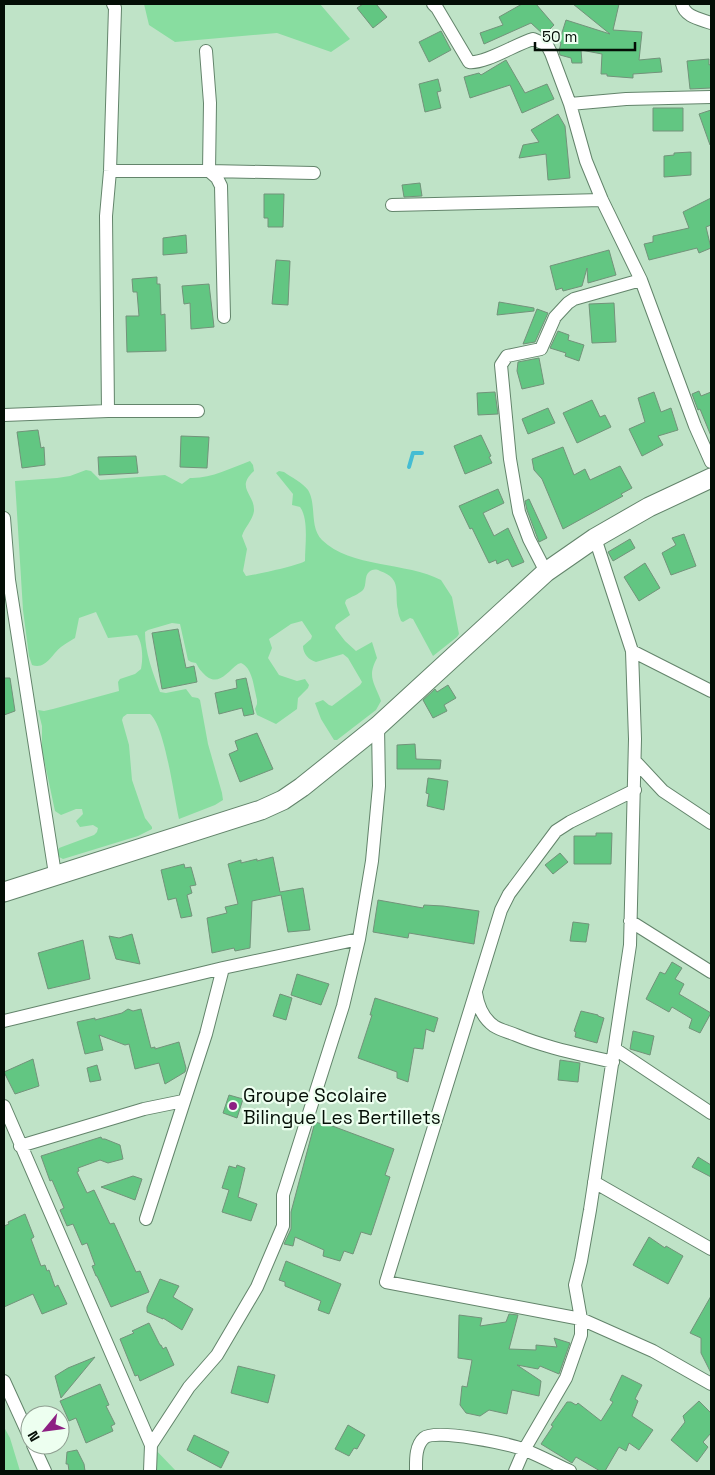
<svg xmlns="http://www.w3.org/2000/svg" width="715" height="1475" font-family="'Space Grotesk',sans-serif">
<style>
.green{fill:#88dda0}
.lines{fill:none;stroke-linecap:round;stroke-linejoin:round}
.stream{stroke:#45bdd3;stroke-width:4}
.building{fill:#62c682;stroke:#72937a}
.street-casing{stroke:#63846b;stroke-width:14}
.secondary-casing{stroke:#63846b;stroke-width:21}
.street{stroke:#fff;stroke-width:12}
.secondary{stroke:#fff;stroke-width:19}
.poi-dot{fill:#8d2083;stroke:#edfff0;stroke-width:2}
.labels{text-anchor:middle;stroke-width:4.5;stroke-linejoin:round;paint-order:stroke}
.poi-label{font-size:19px;fill:#040e06;stroke:#edfff0;text-anchor:start}
</style>
<rect width="100%" height="100%" fill="#bfe3c7"/>
<path class="green" d="M144,4H320L350,39L331,52L277,33L175,42L149,25Z
M250,461L253,465L254,471C235,488 255,494 254,511C253,520 244,528 242,536L247,549L243,571L246,576C255,575 300,565 305,561C305,545 309,519 300,507L292,505L293,494L276,473L279,471L284,472C291,477 303,483 308,490C317,505 309,527 322,540C350,568 407,562 441,580L452,597L459,634L457,637L433,656L413,619L410,618L403,622L401,621C400,618 398,614 398,610C394,593 403,579 380,571C376,569 373,569 369,572C364,576 367,585 363,590C359,594 351,597 346,600L345,603L350,615L336,625L335,628L345,641L356,651L372,642L377,658C367,677 374,682 381,701L376,710L337,740H334L321,719L315,703L323,700L329,705L332,706L360,685L362,682L348,658L343,654L316,662C309,660 303,654 303,646L311,639L312,636L302,621L291,624L269,639L272,648L268,658L279,675L297,681L305,679L309,685L308,688L298,698L297,709L276,724L257,715L255,709L257,704V700C254,689 253,668 241,663L238,664C226,673 219,686 206,676C201,671 199,669 196,663L191,662L188,660L180,624L172,623L148,630L145,632C145,653 153,673 160,692L166,693L186,689L192,697L198,698L200,700L208,744L222,793L223,800L215,805L179,819C174,797 165,726 150,714H127L123,717L122,720L129,745L132,780L145,818L152,827V829L138,836L63,859L59,857L57,852L59,848L94,835L97,832L98,828L93,825L80,827L76,821L83,814L82,809H76L61,815L55,811L42,750V726L38,710L44,711L53,709L119,691L118,682L120,679L135,674L141,669C143,659 143,644 137,635L108,638L96,612L79,618L75,638C70,641 65,644 61,647C52,654 46,670 32,665L29,656L23,610L15,481L57,478L70,476L86,470L91,471L100,480L165,475L182,484L190,478C210,479 231,468 250,461Z
M4,1427L10,1438L20,1471H4Z
M151,1445L176,1471H155Z"/>
<g class="lines">
<path class="stream" d="M409,467L413,453H422"/>
</g>
<path class="building" d="M363,4H376L387,17L373,28L357,8Z
M522,4H536L554,25L544,35L531,23L484,44L480,33L503,25L499,17Z
M573,4H619L613,30L642,32L639,60L660,58L662,72L633,74V78L607,76V74H601L602,54L581,50L582,63H572L571,58L560,55L559,51L561,43L559,42L566,20L610,34Z
M441,31L451,50L429,62L419,42Z
M709,59V65L711,64V88L690,89L687,61Z
M506,60L525,93L547,84L554,99L522,113L510,85L470,98L464,77L479,73L481,75Z
M438,79L441,91L437,92L441,108L425,112L419,84Z
M653,108H683V131H653Z
M711,110V145H710L699,114Z
M558,114L565,126L570,178L548,180L546,154L519,158L523,145L539,142L531,130Z
M691,152V175L664,177V156L674,155V153Z
M420,183L422,196L404,197L402,185Z
M264,194H284L283,227H268V218H264Z
M711,198V225L706,227L711,248L699,253L697,248L649,260L644,244L653,242V236L689,228L683,212Z
M186,235L187,253L163,255V238Z
M609,250L616,275L588,283L587,268L582,286L563,291L562,288L556,290L550,266Z
M276,260L290,261L288,305L272,304Z
M157,277V284H160L161,315L165,314L166,351L127,352L126,316H139L137,292H133L132,279Z
M209,284L214,327L191,329L190,303L184,304L182,286Z
M499,302L534,308V311L497,315Z
M614,303L616,342L592,343L589,304Z
M537,309L548,313L535,342L523,344Z
M558,331L569,335L568,340L584,345L579,361L565,356L566,353L550,348Z
M539,358L544,384L522,389L517,371L518,362Z
M699,391L701,396L711,392V436L700,409L698,410L692,394Z
M495,392L498,414L478,415L477,393Z
M654,392L661,412L671,408L678,430L658,436L663,445L642,456L629,429L645,422L638,398Z
M592,400L600,417L605,415L611,427L577,443L563,413Z
M548,408L555,423L528,434L522,419Z
M38,430L41,448L44,447L45,465L22,468L17,432Z
M481,435L491,456L489,457L492,463L465,474L454,446Z
M181,436L209,437L207,468L180,467Z
M563,447L574,475L585,469L590,480L620,466L632,488L621,494L623,496L563,529L542,479L534,470L532,459Z
M136,456L138,473L99,475L98,457Z
M498,489L504,503L483,513L494,536L508,528L524,562L512,567L508,559L497,564L496,560L489,563L472,528L470,529L459,506Z
M529,499L547,538L539,542L527,510L525,501Z
M684,534L696,566L671,575L662,553L676,545L672,538Z
M630,539L635,548L613,561L608,552Z
M645,563L660,588L639,601L624,577Z
M178,629L186,668L194,666L197,682L162,689L152,633Z
M4,678H10L15,711L4,715Z
M246,678L254,714L244,716L242,708L219,714L215,693L237,688L236,680Z
M448,685L456,698L444,705L447,711L433,718L423,700L435,689L437,692Z
M257,733L273,769L240,782L229,754L238,750L235,741Z
M415,744L416,759L441,760L440,769H397V745Z
M428,778L448,781L444,810L427,806L429,794L426,793Z
M596,833H612L611,864H574V836H596Z
M560,853L568,862L553,874L545,865Z
M273,857L280,892L303,888L310,930L288,932L281,895L252,901L250,948L235,951L234,948L212,953L207,918L227,913L225,907L238,904L228,864L241,860V863L257,859V861Z
M184,864L185,868L191,867L196,885L190,886L192,893L187,895L192,916L181,918L176,898L168,900L161,870Z
M378,900L423,908L424,905L443,906L479,911L474,944L409,933L408,938L373,932Z
M573,922L589,924L586,942L570,941Z
M132,934L140,964L116,959L109,936L119,938Z
M83,940L90,979L48,989L38,953Z
M672,962L682,968L675,979L684,984L679,994L711,1013L700,1033L689,1028L692,1019L672,1007L669,1012L646,999L660,972L665,974Z
M297,974L329,984L321,1005L291,995Z
M280,994L292,998L286,1020L273,1016Z
M375,998L438,1018L434,1032L426,1029L423,1049L414,1048L408,1082L397,1078V1072L358,1058L372,1015H370Z
M128,1009L133,1011L141,1009L151,1048L155,1047V1049L179,1042L186,1068L185,1072L165,1084L159,1063L135,1069L129,1044L125,1045L99,1035L103,1050L85,1054L77,1022L95,1018V1020L122,1013Z
M581,1011L598,1015V1016L604,1018L597,1043L575,1037L576,1032L574,1031Z
M633,1031L654,1036L650,1055L630,1049Z
M33,1059L39,1086L15,1094L4,1072Z
M560,1060L580,1063L578,1082L558,1080Z
M97,1065L101,1080L90,1082L87,1068Z
M229,1095L243,1099L237,1118L223,1113Z
M315,1122L326,1125L327,1124L394,1149L385,1175L390,1177L371,1235L361,1232L353,1254L344,1251L340,1261L323,1256L324,1250L295,1237L293,1246L284,1244L291,1229V1212Z
M101,1137L102,1139H105L120,1145L123,1159L108,1163L100,1160L78,1168L79,1171L77,1172L87,1193L94,1190L110,1224L114,1223L136,1272L140,1271L149,1292L111,1307L97,1276H96L92,1266L95,1265L87,1243L82,1245L73,1224L67,1226L60,1210L64,1208L52,1180L50,1181L41,1156Z
M698,1157L711,1165V1177L692,1167Z
M237,1165L245,1168L238,1197L257,1204L251,1221L222,1212L229,1190L222,1188L229,1166L236,1168Z
M133,1176L142,1179L135,1200L101,1187Z
M25,1214L34,1237L31,1239L41,1266L45,1265L47,1271L49,1270L55,1287L58,1285L67,1304L42,1314L33,1294L4,1307V1226L9,1224L8,1222Z
M649,1237L665,1248L666,1246L683,1256L668,1284L633,1265Z
M286,1261L341,1284L329,1314L318,1310L321,1301L285,1286V1282L279,1280Z
M160,1279L179,1286L173,1297L193,1309L182,1330L163,1318V1319L147,1312V1307Z
M711,1296V1373L701,1353V1338L690,1333Z
M509,1314L518,1315L509,1349L536,1350V1345L557,1347L554,1338L570,1343L559,1374L540,1366L538,1369L517,1365L541,1381L539,1396L512,1390L507,1414L489,1410L480,1416L466,1413L460,1405L462,1386L467,1387L472,1360L458,1358L459,1315L482,1318L480,1326L506,1322Z
M149,1323L160,1345H161L163,1349L166,1347L174,1365L140,1381L138,1375L135,1376L120,1339L134,1333L132,1331Z
M95,1357L61,1398L55,1376L68,1368Z
M238,1366L275,1375L268,1403L231,1393Z
M622,1375L642,1385L635,1399L638,1401L632,1416L653,1430L639,1450L629,1443L626,1451L619,1447L605,1471H600L576,1457L572,1463L541,1444L553,1426L551,1425L567,1402H571L576,1405L578,1403L601,1421L613,1402L610,1400Z
M100,1384L109,1405L106,1406L115,1424L111,1426L113,1431L86,1443L76,1418L69,1421L60,1401Z
M699,1401L711,1413V1433L703,1442L708,1447L697,1462L671,1440L685,1422L683,1416Z
M348,1425L365,1435L357,1449L354,1448L349,1456L335,1449Z
M194,1435L229,1452L221,1468L187,1450Z
M77,1450L84,1464L85,1471H69L68,1464H66L67,1452Z"/>
<g class="lines">
<g class="street-casing">
<path id="street" d="M433,4L437,8L469,62C485,64 516,44 533,39L547,45L551,53L570,104L586,161L602,200L641,280L695,426L711,462
M682,4C685,17 700,19 711,23
M206,51L210,103L209,171L217,178L221,186L224,317
M570,104L626,99L711,97
M110,171H209L314,173
M392,205L602,200
M108,411L106,216L110,171L115,8L113,4
M4,415L108,411H198
M4,518L9,580L55,874
M546,572L529,539L519,512L510,459L501,365L507,356L541,349L555,317L568,303L574,299L641,280
M632,651L711,691
M635,761L663,791L711,823
M635,790L570,822L556,831L509,894L501,910L386,1282L581,1319L653,1351L711,1384
M630,921L711,972
M476,993C478,1006 484,1019 494,1026C500,1030 509,1032 516,1035C547,1048 580,1054 613,1062
M4,1021L223,968L359,939
M615,1049L711,1113
M4,1106L151,1445L150,1471
M20,1146L144,1109L183,1101
M594,1182L711,1249
M146,1219L206,1034L223,968
M4,1381L30,1438
M33,1445L45,1471
M151,1445L189,1387L217,1355L257,1287L283,1226V1195L343,1006L359,939L372,861L379,786L378,726
M416,1471C416,1461 415,1446 424,1438C435,1428 510,1444 525,1450C540,1456 555,1464 570,1471
M515,1471L524,1450L566,1378L581,1335V1319L575,1285L581,1261L590,1210L630,945L635,739L632,651L595,538"/>
</g>
<g class="secondary-casing">
<path id="secondary" d="M4,892L261,810L283,800L302,787L378,726L546,572L595,538L649,507L711,478"/>
</g>
<use href="#street" class="street"/>
<use href="#secondary" class="secondary"/>
</g>
<circle class="poi-dot" cx="233" cy="1106" r="5"/>
<g class="labels">
<g class="poi-label">
<text x="243" y="1102">Groupe Scolaire<tspan x="243" dy="22">Bilingue Les Bertillets</tspan></text>
</g>
</g>
<rect width="715" height="1475" fill="none" stroke="#040e06" stroke-width="10"/>
<g transform="translate(45 1430) rotate(241)"><circle r="24" fill="#edfff0" stroke="#909f92"/>
<path d="M0-4L9 19L0 12L-9 19Z" fill="#8d2083"/>
<text y="-8" font-size="14" font-weight="bold" text-anchor="middle" fill="#040e06">N</text>
</g>
<path d="M535 42v8h100v-8" fill="none" stroke="#040e06" stroke-width="2.5"/>
<text x="542" y="42" font-size="15" fill="#040e06" stroke="#edfff0" stroke-width="4" paint-order="stroke">50 m</text>
</svg>
